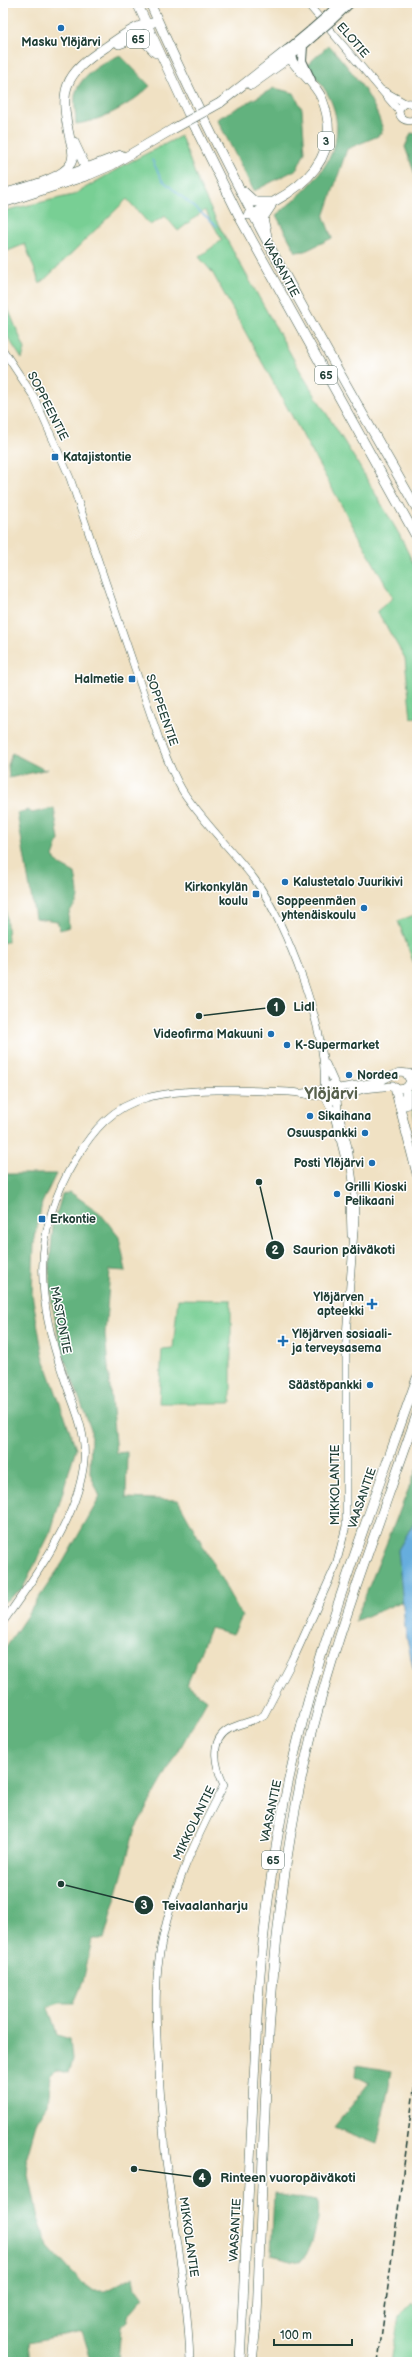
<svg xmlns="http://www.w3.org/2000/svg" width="420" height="2365" font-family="'Balsamiq Sans',sans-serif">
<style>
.green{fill:#78cf94;stroke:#4c8664}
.forest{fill:#62b27e;stroke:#407859}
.water{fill:#66addd;stroke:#427588}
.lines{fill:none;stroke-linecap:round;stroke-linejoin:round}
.stream{stroke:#66addd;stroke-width:1.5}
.secondary-casing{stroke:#3e5649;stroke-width:8}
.primary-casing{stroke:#3e5649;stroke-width:10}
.highway-casing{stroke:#3e5649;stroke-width:10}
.secondary{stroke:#fff;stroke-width:7}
.primary{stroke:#fff;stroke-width:8}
.highway{stroke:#fff;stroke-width:9}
.rail{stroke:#1f3d34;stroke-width:1.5;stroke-dasharray:6 3;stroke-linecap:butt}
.primary-bridge-casing{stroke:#3e5649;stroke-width:10;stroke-linecap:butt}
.highway-bridge-casing{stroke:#3e5649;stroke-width:10;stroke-linecap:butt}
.primary-bridge{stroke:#fff;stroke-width:8}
.highway-bridge{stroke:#fff;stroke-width:9}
.poi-dot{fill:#1f6fb2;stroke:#fff;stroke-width:1.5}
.labels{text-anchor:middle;stroke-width:3;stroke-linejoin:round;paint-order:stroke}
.shield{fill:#fff;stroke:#627771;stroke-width:1}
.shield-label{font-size:11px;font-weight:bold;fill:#1f3d34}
.street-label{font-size:12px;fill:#1f3d34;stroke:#fff}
.poi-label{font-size:12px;font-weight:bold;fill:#1f3d34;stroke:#fff;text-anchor:start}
.district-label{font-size:16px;font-weight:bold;fill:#58614d;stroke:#fff}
.leader{fill:none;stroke:#1f3d34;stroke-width:1.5}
.callout-dot{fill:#1f3d34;stroke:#fff;stroke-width:1.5}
.mark-label{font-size:12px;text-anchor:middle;font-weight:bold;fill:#fff}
.callout-label{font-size:13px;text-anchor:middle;font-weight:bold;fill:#1f3d34;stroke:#fff;stroke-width:3;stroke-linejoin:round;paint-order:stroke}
</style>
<rect width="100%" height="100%" fill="#fff"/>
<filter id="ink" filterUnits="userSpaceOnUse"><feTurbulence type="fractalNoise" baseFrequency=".025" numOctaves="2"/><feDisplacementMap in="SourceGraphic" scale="8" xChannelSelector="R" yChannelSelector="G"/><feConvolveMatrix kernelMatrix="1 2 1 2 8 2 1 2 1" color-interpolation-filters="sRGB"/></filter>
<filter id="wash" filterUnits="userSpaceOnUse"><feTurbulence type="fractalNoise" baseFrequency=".012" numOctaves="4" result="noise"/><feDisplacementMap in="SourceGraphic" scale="16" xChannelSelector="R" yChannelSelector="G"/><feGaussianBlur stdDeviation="0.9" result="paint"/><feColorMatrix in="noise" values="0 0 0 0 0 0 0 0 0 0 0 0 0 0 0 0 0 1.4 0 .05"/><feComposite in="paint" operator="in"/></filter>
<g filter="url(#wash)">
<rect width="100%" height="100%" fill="#f0e1c3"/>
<path class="green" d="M181,136L199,185L219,226L303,376L355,459L399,534L417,571V717L411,718L405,658L377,611L393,598L212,272L199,257L222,240L205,210L178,231L165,216L150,225L127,199L40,284L25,244L3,253V211L73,195L128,163Z
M3,297L25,349L22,359L3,330Z
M3,868L8,941L3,943Z
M417,914V963L414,964L398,921Z
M417,1088V1130L409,1094Z
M178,1299L231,1300V1403H159L162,1349L173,1348Z
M413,2302L417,2308V2362H391L399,2317Z"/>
<path class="forest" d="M329,45C352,72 373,95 383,130L378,136L347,149L324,217L332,238L305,251L296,252L276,215C311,187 352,151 331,101C326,89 315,76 307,65Z
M120,55L150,86C132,104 102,121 76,124C76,115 74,105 75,96C78,76 104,62 120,55Z
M274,88L294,93L302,109L305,152L297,169L254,191L217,119Z
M411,133L417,134V180L405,147Z
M12,753L45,770L48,769L9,778L8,765Z
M54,808L59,840L53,857L60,865L75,873C76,880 78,888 78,895C78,910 65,905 69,927L60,930L57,921L35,918L17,813L28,810L32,813Z
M3,1174H56L42,1203L34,1243L32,1294L43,1356L76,1448L51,1531L23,1588L3,1603Z
M70,1192L100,1213L119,1237L126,1271L110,1270L105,1334L116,1453L127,1452L126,1498L178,1500L242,1617L233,1634L210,1628L187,1685L207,1700L135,1829L104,1939H92L83,1982L74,2003H60L48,2007L57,2035L70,2039L72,2059L68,2073L57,2070L51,2076L48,2104L37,2121L26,2159L38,2218L48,2246L79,2280L94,2291H105L134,2276L136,2289L143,2298L130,2313L128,2321L121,2327L118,2362H92L82,2331L29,2342L31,2362H3V1651L63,1562L100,1497L90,1473L91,1430L62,1352L53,1308L49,1272L53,1226L62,1195Z
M417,1468V1517L398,1550L403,1601L355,1621Z
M356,2065L392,2071L377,2144L334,2127L370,2083L355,2076Z
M274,2194L317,2201C319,2220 314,2249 300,2262L271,2255Z"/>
<path class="water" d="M417,1517V1689L405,1628L398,1550Z"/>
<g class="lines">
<path class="stream" d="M152,160L162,180L217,226"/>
</g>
</g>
<g filter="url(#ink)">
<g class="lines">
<g class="secondary-casing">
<path id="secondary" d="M307,3L399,111
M384,91L405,103
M417,109L411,103C394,101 396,125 413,120L417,115
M3,350L34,397L70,478L159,739C167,758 174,779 186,796C207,826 233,851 255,880C287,924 328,1033 324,1087
M326,1064L335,1084
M393,1085L398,1089L406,1088L410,1081L406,1074
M407,1087L417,1082
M339,1088L381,1081L399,1072L417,1074
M303,1093L323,1090
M339,1097L364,1089L393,1086
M327,1100L334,1101L339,1097L340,1090L336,1085H326L323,1093L333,1112L345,1159
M350,1201L351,1235
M3,1622C35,1577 79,1517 84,1461C87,1430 72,1403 63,1375C36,1297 32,1232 75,1160C93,1130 112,1107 146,1098C185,1087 248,1090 289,1092C301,1092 311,1097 323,1096
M190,2362C188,2291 173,2223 165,2152C162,2120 160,2088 158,2056C156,2026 155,1996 158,1966C166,1901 194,1842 224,1785C216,1768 208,1741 229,1729C240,1723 253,1722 264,1715L293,1660L336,1565L346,1526V1336L355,1218L354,1189L348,1147L338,1110L337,1099"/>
</g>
<g class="primary-casing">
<path id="primary" d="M328,15L341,3
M332,20L350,3
M303,46L302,61L311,80
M287,50L311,30
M289,58L315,35"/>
</g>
<g class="highway-casing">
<path id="highway" d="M137,3L188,113L241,220L417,538
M150,3C227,178 322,343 417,509
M119,44L133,39L143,40L156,53
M251,85L289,58
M220,103L287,50C292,69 314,79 322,99C341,147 315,179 275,201C267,206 257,214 248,215
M74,142L89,174
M58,179L121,155
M243,191L255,202H271
M3,194C21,188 62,180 71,163C75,155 72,146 70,139C59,89 63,75 106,47C119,38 137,24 152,23
M3,203L89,175L112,165L173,129
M267,236L263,218L271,206
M395,1088L417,1174
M406,1105V1088
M240,2362L258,2000C266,1885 286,1770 320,1660C349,1565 384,1472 417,1378
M252,2362L257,2315C265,2138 264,1959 300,1785C326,1658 375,1536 417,1414"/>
</g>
<use href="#secondary" class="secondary"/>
<use href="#primary" class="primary"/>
<use href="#highway" class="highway"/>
<path class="rail" d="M378,2362L417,2067"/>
<g class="primary-bridge-casing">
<path id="primary-bridge" d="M311,30L328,15
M315,35L332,20"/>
</g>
<g class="highway-bridge-casing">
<path id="highway-bridge" d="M173,129L220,103"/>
</g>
<use href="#primary-bridge" class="primary-bridge"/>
<use href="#highway-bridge" class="highway-bridge"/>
</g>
</g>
<g class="poi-dot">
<circle cx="61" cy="28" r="4"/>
<rect x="51" y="453" width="8" height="8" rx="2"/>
<rect x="128" y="675" width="8" height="8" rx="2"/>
<circle cx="285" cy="882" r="4"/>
<rect x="252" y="890" width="8" height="8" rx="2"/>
<circle cx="364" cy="908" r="4"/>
<circle cx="271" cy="1034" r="4"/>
<circle cx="287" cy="1045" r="4"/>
<circle cx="349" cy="1075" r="4"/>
<circle cx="310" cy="1116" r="4"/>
<circle cx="365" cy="1133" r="4"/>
<circle cx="372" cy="1163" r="4"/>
<circle cx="337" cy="1194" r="4"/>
<rect x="38" y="1215" width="8" height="8" rx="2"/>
<path d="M370 1298h4v4h4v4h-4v4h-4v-4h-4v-4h4z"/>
<path d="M281 1335h4v4h4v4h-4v4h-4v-4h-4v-4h4z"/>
<circle cx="370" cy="1385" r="4"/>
</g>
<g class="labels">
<g class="shield">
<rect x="127" y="30" width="22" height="18" rx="3"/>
<rect x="318" y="132" width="16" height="18" rx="3"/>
<rect x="315" y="366" width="22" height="18" rx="3"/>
<rect x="262" y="1851" width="22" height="18" rx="3"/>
</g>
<g class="shield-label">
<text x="138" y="43">65</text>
<text x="326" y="145">3</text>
<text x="326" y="379">65</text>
<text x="273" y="1864">65</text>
</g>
<g class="street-label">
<text transform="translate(353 40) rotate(49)" y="4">ELOTIE</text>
<text transform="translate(281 268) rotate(62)" y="4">VAASANTIE</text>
<text transform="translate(48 406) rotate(63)" y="4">SOPPEENTIE</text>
<text transform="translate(162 710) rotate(71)" y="4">SOPPEENTIE</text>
<text transform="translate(61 1320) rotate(79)" y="4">MASTONTIE</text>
<text transform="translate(335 1485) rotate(-90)" y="4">MIKKOLANTIE</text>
<text transform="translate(362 1498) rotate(-71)" y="4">VAASANTIE</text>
<text transform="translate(271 1811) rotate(-78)" y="4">VAASANTIE</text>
<text transform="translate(194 1823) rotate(-64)" y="4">MIKKOLANTIE</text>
<text transform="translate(235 2230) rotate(-87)" y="4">VAASANTIE</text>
<text transform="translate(189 2237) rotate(82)" y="4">MIKKOLANTIE</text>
</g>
<g class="poi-label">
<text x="61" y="46" text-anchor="middle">Masku Ylöjärvi</text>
<text x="63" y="461">Katajistontie</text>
<text x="124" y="683" text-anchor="end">Halmetie</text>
<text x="293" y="886">Kalustetalo Juurikivi</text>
<text x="248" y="891" text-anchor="end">Kirkonkylän<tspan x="248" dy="14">koulu</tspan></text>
<text x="356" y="905" text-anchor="end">Soppeenmäen<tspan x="356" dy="14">yhtenäiskoulu</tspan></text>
<text x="263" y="1038" text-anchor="end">Videofirma Makuuni</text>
<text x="295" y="1049">K-Supermarket</text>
<text x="357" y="1079">Nordea</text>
<text x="318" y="1120">Sikaihana</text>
<text x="357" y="1137" text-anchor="end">Osuuspankki</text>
<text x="364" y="1167" text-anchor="end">Posti Ylöjärvi</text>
<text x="345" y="1191">Grilli Kioski<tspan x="345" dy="14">Pelikaani</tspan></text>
<text x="50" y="1223">Erkontie</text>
<text x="364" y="1301" text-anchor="end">Ylöjärven<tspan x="364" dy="14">apteekki</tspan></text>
<text x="292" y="1338">Ylöjärven sosiaali-<tspan x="292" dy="14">ja terveysasema</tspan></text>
<text x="362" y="1389" text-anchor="end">Säästöpankki</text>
</g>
<g class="district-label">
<text x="331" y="1099">Ylöjärvi</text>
</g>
</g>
<path class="leader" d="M199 1016L276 1007M259 1182L275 1250M61 1884L144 1905M134 2169L202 2178"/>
<g class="callout-dot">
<circle cx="199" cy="1016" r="4"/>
<circle cx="259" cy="1182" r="4"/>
<circle cx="61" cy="1884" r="4"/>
<circle cx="134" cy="2169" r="4"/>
<circle cx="276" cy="1007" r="10"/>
<circle cx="275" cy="1250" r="10"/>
<circle cx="144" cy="1905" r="10"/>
<circle cx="202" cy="2178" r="10"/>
</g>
<g class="mark-label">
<text x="276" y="1011">1</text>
<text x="275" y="1254">2</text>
<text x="144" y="1909">3</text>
<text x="202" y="2182">4</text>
</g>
<g class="callout-label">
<text x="304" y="1011">Lidl</text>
<text x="344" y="1254">Saurion päiväkoti</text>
<text x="205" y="1910">Teivaalanharju</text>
<text x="288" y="2182">Rinteen vuoropäiväkoti</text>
</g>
<rect width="420" height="2365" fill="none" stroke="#fff" stroke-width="16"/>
<path d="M274 2339v6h78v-6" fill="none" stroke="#1f3d34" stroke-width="2"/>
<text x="280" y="2339" font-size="12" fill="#1f3d34" stroke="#ffffff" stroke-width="3" paint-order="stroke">100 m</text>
</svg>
